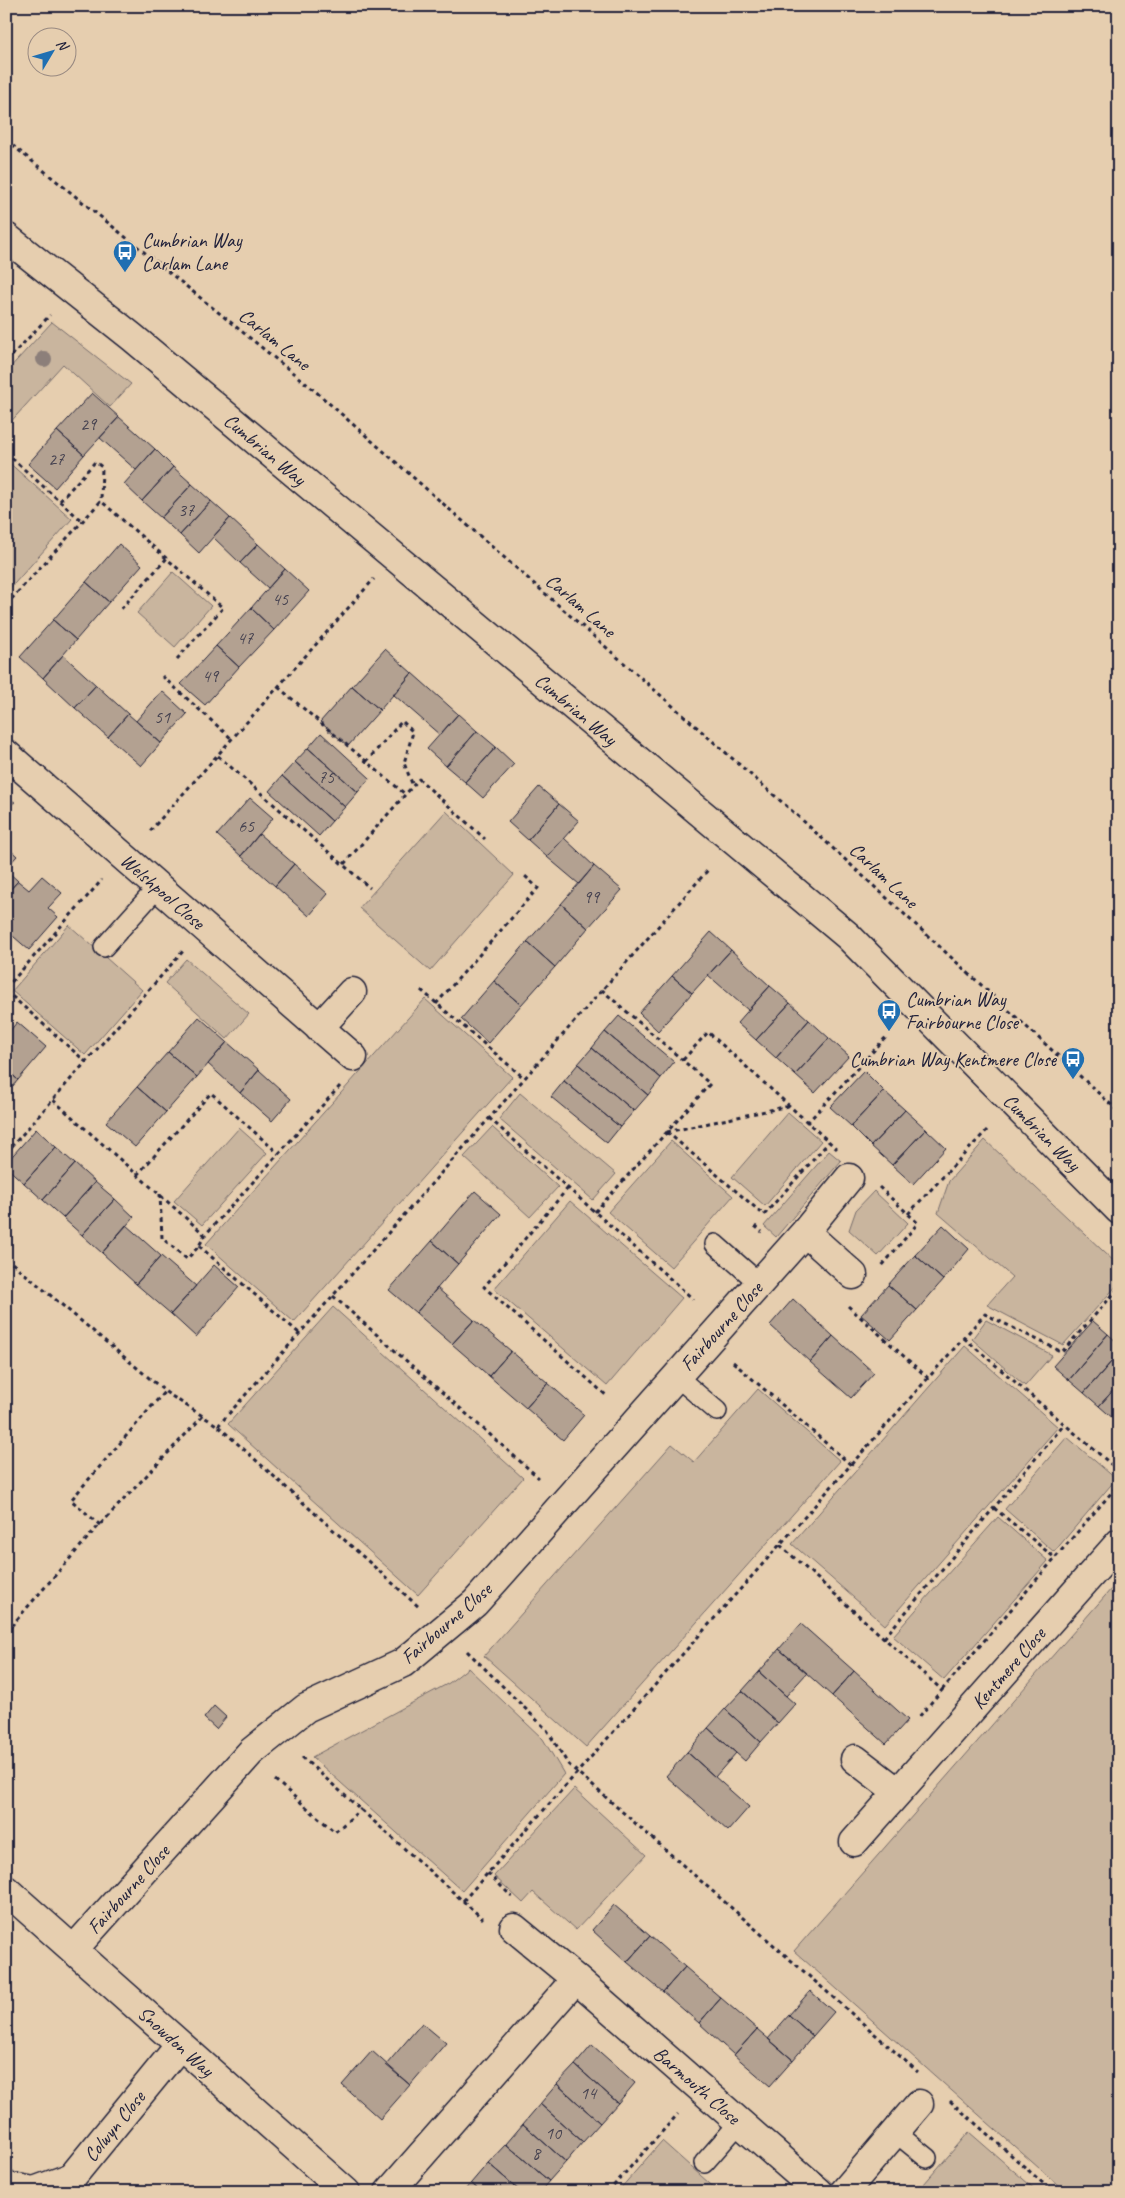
<svg xmlns="http://www.w3.org/2000/svg" width="1125" height="2198" font-family="Caveat,sans-serif">
<style>
.green{fill:#c9b59e;stroke:#766c6c}
.building{fill:#b3a191;stroke:#22223b}
.lines{fill:none;stroke-linecap:round;stroke-linejoin:round}
.service-casing{stroke:#22223b;stroke-width:22}
.minor-casing{stroke:#22223b;stroke-width:31}
.tertiary-casing{stroke:#22223b;stroke-width:31}
.path{stroke:#22223b;stroke-width:3;stroke-dasharray:4 4;stroke-linecap:butt}
.service{stroke:#e6ceaf;stroke-width:19}
.minor{stroke:#e6ceaf;stroke-width:28}
.tertiary{stroke:#e6ceaf;stroke-width:28}
.tree{fill:#8c7f7a}
.labels{text-anchor:middle;stroke-width:4;stroke-linejoin:round;paint-order:stroke}
.number-label{font-size:18px;fill:#464250}
.poi-label{font-size:20px;fill:#22223b;stroke:#e6ceaf;text-anchor:start}
.street-label{font-size:20px;fill:#22223b;stroke:#e6ceaf}
</style>
<rect width="100%" height="100%" fill="#e6ceaf"/>
<filter id="ink" filterUnits="userSpaceOnUse"><feTurbulence type="fractalNoise" baseFrequency=".02" numOctaves="2"/><feDisplacementMap in="SourceGraphic" scale="10" xChannelSelector="R" yChannelSelector="G"/><feConvolveMatrix kernelMatrix="1 2 1 2 8 2 1 2 1" color-interpolation-filters="sRGB"/></filter>
<g filter="url(#ink)">
<path class="green" d="M52,322L131,384L110,407L63,364L6,427V372Z
M6,460L72,519L6,593Z
M173,572L211,606L175,647L137,613Z
M446,811L514,875L430,971L359,908Z
M69,925L142,990L85,1055L12,991Z
M186,959L249,1014L227,1039L165,983Z
M425,999L512,1077L294,1322L206,1244Z
M520,1093L616,1174L593,1200L499,1119Z
M788,1112L821,1141L765,1206L732,1177Z
M492,1127L558,1187L530,1217L464,1157Z
M239,1128L267,1153L202,1225L174,1201Z
M985,1140L1119,1266V1283L1063,1345L987,1305L1012,1277L938,1213L949,1181Z
M671,1141L733,1196L671,1267L608,1212Z
M829,1151L841,1161L776,1237L764,1226Z
M874,1191L908,1223L878,1256L849,1230L856,1210Z
M570,1201L682,1298L607,1386L494,1289Z
M333,1307L523,1478L418,1595L228,1424Z
M986,1320L1052,1355L1025,1386L972,1339Z
M965,1346L1058,1427L885,1625L792,1544Z
M758,1389L840,1461L586,1747L484,1656L672,1444L694,1462Z
M1067,1437L1116,1479L1054,1552L1005,1509Z
M998,1517L1048,1561L944,1680L893,1636Z
M1119,1580V2192H1066L794,1951Z
M468,1668L543,1739L564,1774L462,1891L312,1757L449,1683Z
M574,1789L646,1855L576,1930L533,1892L523,1903L494,1876Z
M969,2132L1038,2192H917Z
M662,2141L719,2192H622L620,2189Z"/>
<path class="building" d="M92,393L119,417L84,455L57,431Z
M119,417L155,449L136,470L100,438Z
M57,431L84,455L55,488L28,464Z
M155,449L173,467L142,501L124,484Z
M173,467L192,484L161,518L142,501Z
M192,484L211,501L180,535L161,518Z
M211,501L230,518L199,553L180,535Z
M230,518L258,544L240,563L213,537Z
M119,544L142,565L109,602L86,582Z
M258,544L285,569L268,588L240,563Z
M285,569L309,591L274,630L251,608Z
M86,582L109,602L76,640L53,620Z
M251,608L274,630L239,667L216,646Z
M53,620L76,640L43,678L20,657Z
M216,646L239,667L205,705L181,684Z
M385,649L412,673L380,710L352,686Z
M63,655L96,685L75,708L43,678Z
M412,673L458,714L440,735L394,695Z
M96,685L128,714L108,737L75,708Z
M352,686L380,710L348,746L320,722Z
M162,691L187,714L161,743L136,721Z
M128,714L161,743L141,766L108,737Z
M458,714L477,731L446,766L427,749Z
M477,731L496,747L465,782L446,766Z
M321,733L370,778L358,792L308,748Z
M496,747L514,764L483,798L465,782Z
M308,748L358,792L345,807L295,762Z
M295,762L345,807L332,821L282,776Z
M282,776L332,821L319,836L269,791Z
M539,787L559,804L528,840L508,822Z
M250,798L273,818L241,856L217,835Z
M559,804L579,821L547,857L528,840Z
M259,834L294,864L275,886L241,856Z
M564,838L594,866L579,884L547,857Z
M6,846L17,856L6,868Z
M294,864L328,894L309,916L275,886Z
M594,866L622,890L588,928L561,904Z
M6,870L18,881L6,894Z
M42,876L62,893L48,908L58,917L29,950L6,930V894L18,881L29,890Z
M561,904L588,928L555,967L527,942Z
M711,932L731,950L692,993L672,976Z
M527,942L555,967L521,1005L494,981Z
M731,950L770,986L748,1010L708,975Z
M672,976L692,993L658,1031L639,1013Z
M494,981L521,1005L488,1043L461,1019Z
M770,986L790,1003L756,1040L737,1023Z
M790,1003L809,1020L776,1058L756,1040Z
M619,1016L674,1062L661,1078L605,1032Z
M199,1017L227,1042L197,1077L168,1052Z
M809,1020L829,1038L795,1075L776,1058Z
M17,1022L46,1047L18,1080L6,1069V1036Z
M605,1032L661,1078L648,1095L592,1048Z
M829,1038L849,1056L815,1093L795,1075Z
M227,1042L259,1070L240,1093L208,1064Z
M592,1048L648,1095L634,1111L578,1064Z
M168,1052L197,1077L166,1112L137,1087Z
M578,1064L634,1111L620,1127L564,1081Z
M6,1069L18,1080L6,1094Z
M259,1070L291,1099L272,1121L240,1093Z
M864,1071L884,1091L851,1126L830,1107Z
M564,1081L620,1127L607,1143L551,1097Z
M137,1087L166,1112L135,1147L106,1122Z
M884,1091L905,1110L871,1146L851,1126Z
M905,1110L926,1129L892,1165L871,1146Z
M36,1129L56,1147L24,1183L6,1167V1163Z
M926,1129L946,1148L913,1184L892,1165Z
M56,1147L75,1164L43,1200L24,1183Z
M75,1164L95,1182L63,1218L43,1200Z
M95,1182L115,1199L82,1235L63,1218Z
M475,1191L501,1214L458,1264L432,1241Z
M115,1199L134,1217L102,1253L82,1235Z
M126,1225L161,1256L136,1284L102,1253Z
M943,1225L969,1249L943,1280L915,1255Z
M432,1241L458,1264L416,1313L389,1290Z
M915,1255L943,1280L917,1310L888,1285Z
M161,1256L196,1286L171,1314L136,1284Z
M214,1265L239,1287L196,1337L171,1314Z
M888,1285L917,1310L890,1340L861,1315Z
M437,1288L474,1320L452,1344L416,1313Z
M793,1299L833,1336L810,1362L770,1325Z
M474,1320L511,1351L489,1376L452,1344Z
M1093,1321L1108,1334L1069,1380L1053,1366Z
M1108,1334L1119,1344V1353L1084,1393L1069,1380Z
M833,1336L874,1373L851,1398L810,1362Z
M511,1351L548,1383L526,1408L489,1376Z
M1119,1353V1384L1099,1406L1084,1393Z
M548,1383L584,1415L563,1440L526,1408Z
M1119,1384V1415L1115,1420L1099,1406Z
M801,1624L854,1671L832,1696L779,1649Z
M779,1649L807,1673L786,1696L759,1672Z
M854,1671L908,1720L886,1744L832,1696Z
M759,1672L795,1704L778,1723L742,1691Z
M742,1691L778,1723L761,1742L725,1709Z
M214,1706L226,1717L216,1729L204,1718Z
M725,1709L761,1742L745,1761L708,1728Z
M708,1728L736,1753L715,1777L687,1752Z
M687,1752L749,1807L728,1831L666,1776Z
M614,1905L650,1936L627,1962L592,1930Z
M650,1936L685,1967L663,1992L627,1962Z
M685,1967L721,1998L699,2023L663,1992Z
M810,1991L834,2012L813,2036L789,2015Z
M721,1998L757,2029L734,2055L699,2023Z
M789,2015L813,2036L793,2060L768,2039Z
M422,2023L446,2043L410,2085L386,2065Z
M757,2029L793,2060L770,2086L734,2055Z
M592,2045L635,2083L618,2103L575,2065Z
M372,2051L410,2085L380,2119L342,2085Z
M575,2065L618,2103L600,2123L557,2084Z
M557,2084L600,2123L583,2142L540,2104Z
M540,2104L583,2142L566,2162L523,2124Z
M523,2124L566,2162L549,2181L506,2144Z
M506,2144L549,2181L540,2192H521L488,2163Z
M488,2163L521,2192H481L471,2183Z
M471,2183L481,2192H463Z"/>
<g class="lines">
<g class="service-casing">
<path id="service" d="M104,947L158,887
M715,1244L759,1283
M676,1376L717,1411
M895,2132L927,2158
M704,2163L740,2122"/>
</g>
<g class="minor-casing">
<path id="minor" d="M6,754L353,1057
M319,1028L352,992
M805,1232L853,1275
M855,1759L898,1792
M854,1842L1119,1543
M6,1890L346,2192
M514,1928L576,1979L819,2192
M74,1949L251,1752L306,1708L403,1663L475,1603L805,1232L849,1178
M6,2186L34,2191L72,2177L180,2045
M389,2192L576,1979
M844,2192L919,2104"/>
</g>
<g class="tertiary-casing">
<path id="tertiary" d="M6,237L132,337L848,936L1119,1210"/>
</g>
<path class="path" d="M6,140L314,390L800,818L1119,1112
M6,362L50,315
M6,453L82,521
M60,501L95,462L102,467L101,501
M6,605L101,501L223,608L177,659
M121,609L167,558
M162,676L233,740
M278,687L405,794
M218,756L370,888
M366,762L402,721L413,732L404,763L413,786
M6,809L14,801
M150,831L374,579
M344,864L419,779L485,839
M6,988L102,880
M421,990L524,1078
M6,991L86,1062
M436,1004L538,888L524,875
M683,1060L708,1032L837,1149
M53,1100L205,1235
M489,1118L693,1299
M807,1123L888,1035
M667,1132L764,1215L829,1142
M667,1132L789,1106
M6,1153L184,950
M137,1175L211,1093L279,1154
M879,1187L918,1223L882,1266
M568,1188L484,1287L608,1397
M160,1194L162,1238L187,1259L199,1246L205,1235L340,1086
M595,1212L710,1084L602,990
M908,1214L987,1130
M755,1226L762,1232
M199,1246L299,1333
M6,1258L167,1393L218,1426L420,1608
M333,1296L539,1478
M848,1306L928,1378
M964,1338L1119,1471
M733,1362L851,1465
M218,1426L708,870
M994,1508L1055,1558L1119,1484
M100,1525L71,1500L165,1391
M780,1545L942,1690L918,1718
M6,1632L92,1533L203,1416
M884,1638L1063,1426
M467,1651L547,1730L568,1764L918,2072
M942,1690L1055,1558
M302,1757L463,1901L985,1314L1062,1352L1119,1288
M275,1780L335,1832L361,1809
M488,1873L512,1897
M463,1901L483,1919
M950,2101L1053,2192
M608,2192L678,2114"/>
<use href="#service" class="service"/>
<use href="#minor" class="minor"/>
<use href="#tertiary" class="tertiary"/>
</g>
<circle class="tree" cx="44" cy="359" r="8"/>
</g>
<defs>
<g id="bus-pin" transform="scale(1.25)"><path d="M0 17L-7.5 6A9.5 9.5 0 1 1 7.5 6Z" fill="#1f6fb2" stroke="#e6ceaf"/><path d="M-5-6H5V4H4V6H2V4H-2V6H-4V4H-5ZM-3.5-4V0h7V-4ZM-3.5 1.2v1.5H-2V1.2ZM2 1.2v1.5H3.5V1.2Z" fill="#fff"/></g>
</defs>
<g fill-rule="evenodd">
<use href="#bus-pin" x="125" y="252"/>
<use href="#bus-pin" x="889" y="1011"/>
<use href="#bus-pin" x="1073" y="1059"/>
</g>
<g class="labels">
<g class="number-label">
<text x="88" y="430">29</text>
<text x="56" y="465">27</text>
<text x="186" y="516">37</text>
<text x="280" y="605">45</text>
<text x="245" y="644">47</text>
<text x="210" y="682">49</text>
<text x="162" y="723">51</text>
<text x="326" y="783">75</text>
<text x="246" y="832">65</text>
<text x="591" y="903">99</text>
<text x="588" y="2099">14</text>
<text x="553" y="2139">10</text>
<text x="536" y="2159">8</text>
</g>
<g class="poi-label">
<text x="142" y="247">Cumbrian Way<tspan x="142" dy="23">Carlam Lane</tspan></text>
<text x="906" y="1006">Cumbrian Way<tspan x="906" dy="23">Fairbourne Close</tspan></text>
<text x="1056" y="1066" text-anchor="end">Cumbrian Way Kentmere Close</text>
</g>
<g class="street-label">
<text transform="translate(275 339) rotate(39)" y="7">Carlam Lane</text>
<text transform="translate(265 449) rotate(40)" y="7">Cumbrian Way</text>
<text transform="translate(581 605) rotate(41)" y="7">Carlam Lane</text>
<text transform="translate(576 709) rotate(40)" y="7">Cumbrian Way</text>
<text transform="translate(884 875) rotate(43)" y="7">Carlam Lane</text>
<text transform="translate(163 891) rotate(41)" y="7">Welshpool Close</text>
<text transform="translate(1042 1132) rotate(45)" y="7">Cumbrian Way</text>
<text transform="translate(721 1326) rotate(-48)" y="7">Fairbourne Close</text>
<text transform="translate(446 1623) rotate(-41)" y="7">Fairbourne Close</text>
<text transform="translate(1008 1668) rotate(-49)" y="7">Kentmere Close</text>
<text transform="translate(128 1889) rotate(-48)" y="7">Fairbourne Close</text>
<text transform="translate(176 2041) rotate(42)" y="7">Snowdon Way</text>
<text transform="translate(697 2085) rotate(41)" y="7">Barmouth Close</text>
<text transform="translate(114 2126) rotate(-51)" y="7">Colwyn Close</text>
</g>
</g>
<rect width="1125" height="2198" fill="none" stroke="#e6ceaf" stroke-width="25"/>
<rect x="12" y="12" width="1100" height="2173" fill="none" stroke="#22223b" stroke-width="2" filter="url(#ink)"/>
<g transform="translate(52 52) rotate(52)"><circle r="24" fill="#e6ceaf" stroke="#988981"/>
<path d="M0-4L9 19L0 12L-9 19Z" fill="#1f6fb2"/>
<text y="-8" font-size="14" font-weight="bold" text-anchor="middle" fill="#22223b">N</text>
</g>
</svg>
